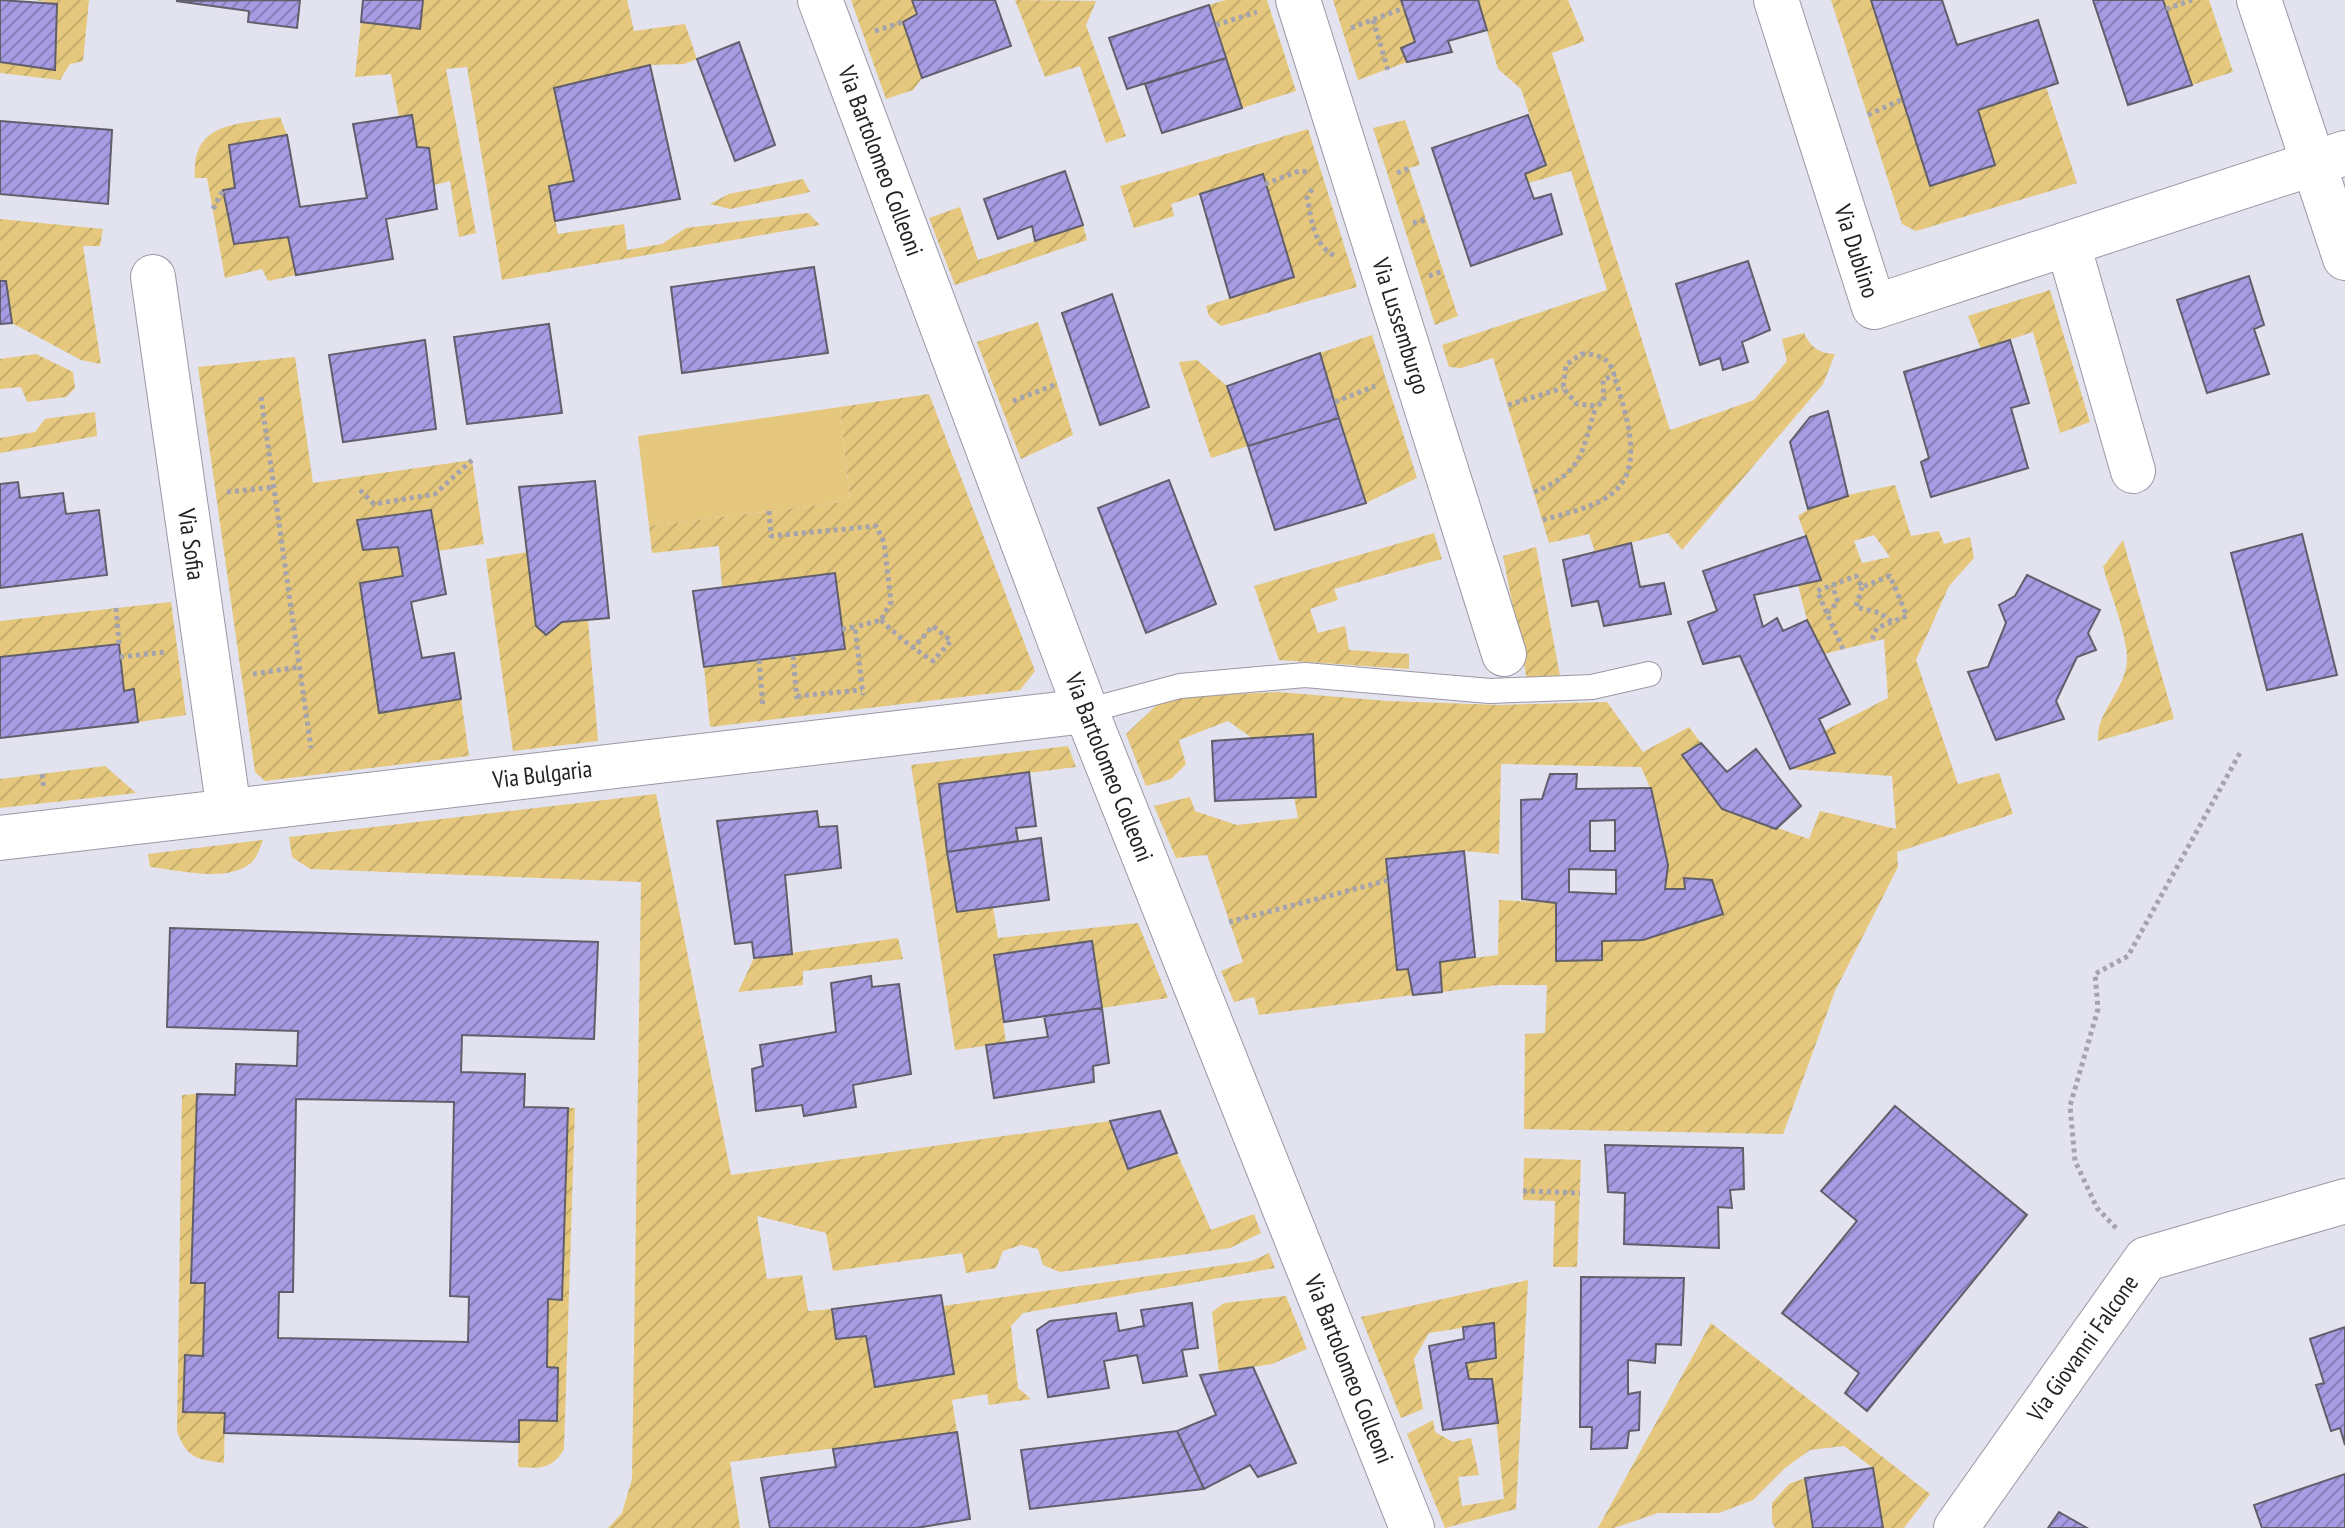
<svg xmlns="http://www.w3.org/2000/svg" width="2345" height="1528" font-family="'PT Sans Narrow',sans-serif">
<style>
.grass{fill:#e5c87d}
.garden{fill:url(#garden-furrows);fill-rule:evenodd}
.building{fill:url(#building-hatch);stroke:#615f6b;stroke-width:2;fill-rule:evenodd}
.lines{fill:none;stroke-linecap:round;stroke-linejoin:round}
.service-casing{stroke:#9a98a5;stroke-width:26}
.minor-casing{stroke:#9a98a5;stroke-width:46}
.secondary-casing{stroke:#9a98a5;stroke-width:46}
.path{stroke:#a4a3ae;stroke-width:5;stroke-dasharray:4 4;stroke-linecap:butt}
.service{stroke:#fff;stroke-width:24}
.minor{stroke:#fff;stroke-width:44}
.secondary{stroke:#fff;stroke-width:44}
.labels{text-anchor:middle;stroke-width:8;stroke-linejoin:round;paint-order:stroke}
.street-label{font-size:24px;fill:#232227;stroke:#e3e2ef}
</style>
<defs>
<pattern id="garden-furrows" width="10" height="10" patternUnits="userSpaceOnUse" patternTransform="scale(2)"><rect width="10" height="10" fill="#e5c87d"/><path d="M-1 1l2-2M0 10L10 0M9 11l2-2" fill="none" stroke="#c4ac6c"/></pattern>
<pattern id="building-hatch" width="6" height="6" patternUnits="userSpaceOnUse" patternTransform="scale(2)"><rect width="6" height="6" fill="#a79ce4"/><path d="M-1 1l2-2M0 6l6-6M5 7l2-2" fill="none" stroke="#887fb9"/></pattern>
</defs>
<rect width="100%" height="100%" fill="#e3e2ef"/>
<path class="grass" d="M840,407L850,501L649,526L638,436Z"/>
<path class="garden" d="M35,0H89L83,61L70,64L60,80L0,73V62L55,69L57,4Z
M423,0H627L634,31L685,24L697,59L684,64L650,65L555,88L574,181L549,187L558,234L624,224L627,250L662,244L686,228L808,213L820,225L502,280L467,67L446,69L476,233L459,237L450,181L434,185L417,147L412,115L399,117L391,74L355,77L361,22L419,29Z
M851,0H912L917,14L903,23L922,78L913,90L886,99Z
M1015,0L1096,1L1086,25L1126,136L1106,143L1080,66L1045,77Z
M1225,0H1267L1296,91L1242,108L1209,5Z
M1333,0H1401L1415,42L1401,49L1407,62L1358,80Z
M1478,0H1568L1585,41L1552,53L1670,430L1754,400L1787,361L1782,339L1804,333C1811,348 1819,353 1835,354L1823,384L1682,550L1668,533L1595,552L1589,534L1549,543L1493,358L1461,368L1449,367L1442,345L1607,290L1571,171L1528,183L1525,174L1546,164L1521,89L1498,69Z
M1831,0H1871L1978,110L2046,87L2077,183L1916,231L1902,224Z
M2163,0H2209L2233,72L2192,85Z
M280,117L287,135L229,145L235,188L223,190L234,244L288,237L296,275L268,281L262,269L225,278L207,178H195C191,121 236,125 280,117Z
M1405,120L1420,165L1409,168L1458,316L1435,325L1373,128Z
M1308,129L1357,287L1221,326L1209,316L1206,306L1294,277L1263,174L1171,204L1174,216L1134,228L1120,186Z
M803,179L810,192L730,209L710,204L729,194Z
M960,207L978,260L1083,225L1087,240L955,285L929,218Z
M0,219L103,229L100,246H83L101,364L81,360L12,323L6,282L0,281Z
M2050,290L2090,422L2060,433L2033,332L1981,349L1968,316Z
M1038,322L1073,435L1021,459L977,342Z
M1372,335L1417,478L1366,503L1320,353Z
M36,354L73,372L75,388L66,397L27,402L21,387L0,389V359Z
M295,357L313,483L472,460L484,544L438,551L430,510L357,521L363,550L398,547L403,576L360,584L379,712L461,699L469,756L265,781L255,772L198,367Z
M1197,360L1227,386L1248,446L1211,458L1179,362Z
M929,394L1035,671L1020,690L710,727L704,667L844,649L835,573L722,588L719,546L652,553L649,526L850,501L840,407Z
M95,412L97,436L0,453V438L35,432L45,419Z
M1895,485L1911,536L1939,531L1944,544L1970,537L1974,558L1949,586L1916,660L1958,784L1999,773L2013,814L1897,852L1898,867L1835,991L1783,1134L1524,1129L1525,1034L1545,1033L1547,985H1498L1442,992L1440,962L1498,955L1499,900L1556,903V961L1601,960L1602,941L1643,940L1723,914L1712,880L1685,878V889H1665C1669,849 1658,803 1641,767L1501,764L1499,854L1464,851L1387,859L1397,969H1408L1413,995L1259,1015L1254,997L1234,1002L1221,971L1243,962L1207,855L1176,858L1154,806L1190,797L1195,811L1237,825L1298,818L1294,797L1316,796L1313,734L1252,738L1228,721L1179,740L1186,764L1171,779L1146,786L1126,734L1159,703L1192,696L1278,692L1388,701L1500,705L1607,702L1643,752L1689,727L1701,743L1682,755L1722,809L1809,839L1820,811L1896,829L1892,776L1790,769L1834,753L1824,731L1888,698L1884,639L1824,654L1807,620L1798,585L1821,579L1798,516C1825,497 1863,492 1895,485ZM1874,535L1890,557L1862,563L1854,541Z
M1434,533L1442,559L1334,589L1338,600L1310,609L1318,633L1345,626L1349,650L1409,654V669L1279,660L1254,586Z
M2123,540L2174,719L2098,741C2096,711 2126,691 2127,659C2128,638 2109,589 2103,567Z
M1536,547L1560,676L1527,680L1503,556Z
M527,552L536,625L546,634L562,622L588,620L598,741L513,751L486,559Z
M171,602L186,715L138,722L134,690L124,691L119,644L0,657V621Z
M1068,746L1076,767L939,784L957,912L993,907L998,938L1138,923L1168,998L1102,1008L994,955L1006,1043L955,1050L911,765Z
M105,766L136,793L0,808V779Z
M656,794L731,1175L1110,1121L1129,1169L1177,1153L1211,1230L1254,1214L1261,1233L1230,1248L1060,1272L1043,1265L1038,1249L1021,1245L1003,1251L996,1268L966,1273L962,1253L833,1271L826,1233L757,1216L767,1279L802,1275L808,1311L832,1309L837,1339L866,1336L875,1387L953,1374L943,1306L1252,1261L1269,1253L1275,1268L1023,1313L1011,1326L1018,1388L1031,1399L989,1405L987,1394L952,1400L957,1432L730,1462L740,1528H608L622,1513L632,1479L641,882L310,869L292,857L289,837Z
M263,840C260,847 257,858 251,863C227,883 178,870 150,867L148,854Z
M898,938L903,959L803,971V985L738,992L754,958Z
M197,1094L191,1282L205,1283L203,1356L186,1355L184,1412L225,1413L224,1463C196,1459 188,1459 177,1432L182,1095Z
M568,1108H575L564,1449C553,1469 539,1469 518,1467L519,1420L558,1368L547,1367L548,1299H562Z
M1524,1158L1581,1160L1577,1267H1553L1555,1201L1523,1200Z
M1528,1280L1516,1509L1445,1528L1407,1434L1433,1420L1435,1432L1453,1442L1471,1438L1479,1475L1458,1477L1462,1506L1504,1499L1492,1379H1469L1466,1363L1496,1358L1494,1323L1429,1333L1414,1359L1423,1409L1401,1418L1361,1317Z
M1286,1296L1307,1349L1272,1364L1219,1372L1212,1312L1224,1303Z
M1711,1323L1930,1494L1904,1528H1883L1873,1468L1844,1446L1810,1450L1785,1468L1753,1500L1719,1513H1658L1614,1528H1598Z
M1805,1478L1813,1528H1775L1772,1522V1503L1789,1484Z"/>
<path class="building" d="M0,0L57,4L55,70L0,62Z
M300,0L297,28L248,22L249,11L176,1Z
M363,0H423L420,29L361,22Z
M912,0H995L1011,46L922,78L903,22L917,14Z
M1401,0H1478L1487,30L1448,41L1452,52L1407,62L1401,48L1415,42Z
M1871,0H1942L1957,45L2038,20L2058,83L1978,110L1995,165L1930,186Z
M2093,0H2163L2192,85L2128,105Z
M1209,5L1226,58L1127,89L1109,38Z
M739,42L775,145L735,161L697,59Z
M1226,58L1242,108L1162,133L1145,84Z
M650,65L680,199L555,221L549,186L574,181L554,88Z
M412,115L417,147L429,148L437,209L386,219L393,259L296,275L288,237L234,244L223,190L235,188L229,145L287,135L300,207L367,198L353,124Z
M1528,115L1546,165L1525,174L1534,199L1551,194L1562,234L1471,266L1432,148Z
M0,121L112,130L108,204L0,194Z
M1065,171L1083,225L1035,241L1032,226L998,239L984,199Z
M1263,174L1294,277L1230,298L1200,194Z
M1748,261L1770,330L1742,342L1748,362L1723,370L1720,358L1700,365L1676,284Z
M814,267L828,353L682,373L671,287Z
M2249,276L2264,325L2254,329L2269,374L2207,393L2177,300Z
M0,281H6L12,323L0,324Z
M1112,294L1149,407L1100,425L1062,313Z
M549,324L562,413L467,424L454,337Z
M425,340L436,429L343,442L329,355Z
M2010,340L2029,403L2011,408L2028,468L1931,497L1921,462L1929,458L1904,372Z
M1320,353L1339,418L1248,446L1227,386Z
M1828,411L1848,496L1808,509L1790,442L1810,417Z
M1339,418L1366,503L1275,530L1248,446Z
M1169,480L1216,604L1146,633L1098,508Z
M595,481L609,618L562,622L546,635L536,626L519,487Z
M18,482L20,498L63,493L66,514L99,510L107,575L0,588V484Z
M431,510L446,594L411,602L422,658L454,653L461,699L379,713L360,583L403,576L398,547L363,550L357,520Z
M2302,534L2337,675L2267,690L2231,553Z
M1806,536L1821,580L1754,595L1763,627L1777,618L1783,631L1807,620L1850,704L1819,719L1835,753L1790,769L1740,656L1703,664L1688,622L1717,611L1703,571Z
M1631,543L1640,587L1664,583L1671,614L1604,626L1598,601L1572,606L1563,560Z
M835,573L845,649L704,667L693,591Z
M2027,575L2100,610L2088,633L2096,650L2077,657L2056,701L2064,719L1996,740L1968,672L1988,667L2006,623L1999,605L2015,596Z
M119,644L124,691L134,689L138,722L0,738V657Z
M1313,734L1316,797L1215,801L1212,741Z
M1701,743L1727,772L1756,749L1801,806L1776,829L1722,809L1682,755Z
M1029,772L1036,826L1016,828L1018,841L947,852L939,784Z
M1550,774H1577L1576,789L1651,788L1668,865L1665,889H1685L1684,878L1712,880L1723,914L1643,940L1602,941V960L1556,961V903L1522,899L1521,800L1542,799ZM1615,820V851H1590V821ZM1569,869L1616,870V894L1569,892Z
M817,811L819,827L837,826L841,868L785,875L792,954L754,958L752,942L735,944L717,821Z
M1041,838L1049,900L957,912L947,852Z
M1464,851L1475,957L1440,962L1442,992L1413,995L1408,969L1397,970L1386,859Z
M170,928L598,942L594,1039L462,1035L461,1072L525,1074L524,1107L568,1108L562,1300L548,1299L547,1367L558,1368L557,1421L519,1420V1442L224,1433L225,1413L183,1412L185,1355L203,1356L205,1283H191L197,1094L235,1095L236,1064L297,1066L298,1031L167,1027ZM296,1099L454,1102L450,1296L469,1297L468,1342L278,1338L279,1292H293Z
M1092,941L1102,1008L1004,1022L994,955Z
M871,976L872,987L899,984L911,1074L853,1085L856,1107L804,1116L802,1105L756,1111L752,1069L763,1066L760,1045L836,1032L831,983Z
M1102,1008L1109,1063L1093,1066L1094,1082L994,1098L986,1045L1048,1037L1044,1016Z
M1895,1106L2027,1215L1867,1411L1845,1393L1859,1373L1782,1313L1857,1221L1821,1191Z
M1160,1111L1177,1153L1128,1169L1110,1121Z
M1605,1145L1743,1148L1744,1189L1730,1190L1732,1208L1718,1207L1719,1248L1624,1244L1625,1193L1608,1192Z
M1581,1277L1684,1278L1681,1345L1656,1344L1655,1363L1628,1360V1394L1640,1392L1639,1430L1629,1431L1627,1448L1591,1449L1592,1427H1580Z
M941,1295L954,1374L875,1387L866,1336L836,1339L832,1309Z
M1192,1303L1198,1348L1182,1350L1187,1376L1143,1383L1137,1355L1104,1361L1109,1388L1048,1397L1037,1330L1050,1321L1116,1313L1119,1331L1144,1326L1141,1310Z
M1494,1323L1496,1358L1466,1363L1469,1379H1492L1498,1423L1443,1430L1429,1346L1464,1339L1463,1327Z
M2345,1327V1445L2340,1428L2331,1431L2316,1385L2324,1383L2310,1339Z
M1253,1367L1296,1463L1258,1477L1250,1465L1204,1489L1177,1431L1216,1415L1200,1375Z
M1177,1431L1204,1489L1030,1509L1021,1450Z
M957,1432L970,1519L916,1528H770L761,1478L836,1467L833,1449Z
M1873,1468L1883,1528H1813L1805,1478Z
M2345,1474V1528H2262L2254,1505Z
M2059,1512L2087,1528H2048Z"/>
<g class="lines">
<g class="service-casing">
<path id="service" d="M1086,711L1180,686L1305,675L1490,691L1592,687L1649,674"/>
</g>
<g class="minor-casing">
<g id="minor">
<path id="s1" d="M1298,0L1504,654"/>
<path id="s2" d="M1776,0L1874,307L2345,153"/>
<path d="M2259,0L2345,258"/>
<path d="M2068,244L2133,471"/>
<path id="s3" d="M153,277L229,811"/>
<path id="s4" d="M0,838L1086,711"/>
<path id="s5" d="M1956,1528L2146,1259L2345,1201"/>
</g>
</g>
<g class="secondary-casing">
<g id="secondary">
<path id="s6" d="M820,0L1086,711L1412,1528"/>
</g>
</g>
<path class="path" d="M2166,9L2192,0
M1373,20L1388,70
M1216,25L1257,12
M1351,28L1404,8
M875,31L903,22
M1868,115L1903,99
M1397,173L1409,168
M1265,184L1299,171L1310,172
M1312,189L1307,198C1312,220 1313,245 1335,256
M213,209L223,190
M1413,223L1426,220
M1429,276L1443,271
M1581,354C1597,354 1610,357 1614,375L1603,380L1604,402L1596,406L1577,404L1563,388L1566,365Z
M261,397L311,748
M1013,401L1057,384
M1335,402L1375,386
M1508,405L1563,388
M360,490L374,504L435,494L472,460
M227,492L274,487
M1534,492C1584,472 1581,453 1596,406
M769,511L771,536L876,526L884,542L891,602L881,620L855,627
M1543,520C1565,513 1600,507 1617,489C1645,461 1623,406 1614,375
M1862,587L1856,607L1880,613L1892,622
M116,608L119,644
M1827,613L1838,602L1832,585
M881,620C897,636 914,649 933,661L951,641L933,626L913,648
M842,629L855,627L863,695
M1843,649L1817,591L1856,576L1862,587L1890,576L1907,616L1877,628L1871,642
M793,656L797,699
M120,657L165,652
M759,660L763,707
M253,674L299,667
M797,696L862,690
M42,774L44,790
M1229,922L1389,880
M1523,1191L1580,1193
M2116,1228L2097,1208L2075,1161L2070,1106L2098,1009L2095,974L2128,956L2241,751"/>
<use href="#service" class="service"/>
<use href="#minor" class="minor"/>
<use href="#secondary" class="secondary"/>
</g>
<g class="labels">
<g class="street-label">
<text dy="8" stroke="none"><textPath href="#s6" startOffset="172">Via Bartolomeo Colleoni</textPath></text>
<text dy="8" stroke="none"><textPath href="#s2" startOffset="264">Via Dublino</textPath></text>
<text dy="8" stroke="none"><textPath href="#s1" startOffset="342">Via Lussemburgo</textPath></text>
<text dy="8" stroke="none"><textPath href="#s3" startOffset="270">Via Sofia</textPath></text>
<text dy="8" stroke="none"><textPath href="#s6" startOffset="820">Via Bartolomeo Colleoni</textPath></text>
<text dy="8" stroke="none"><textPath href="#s4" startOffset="546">Via Bulgaria</textPath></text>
<text dy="8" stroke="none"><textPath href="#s5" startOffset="220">Via Giovanni Falcone</textPath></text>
<text dy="8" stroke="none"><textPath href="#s6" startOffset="1468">Via Bartolomeo Colleoni</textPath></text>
</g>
</g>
</svg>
